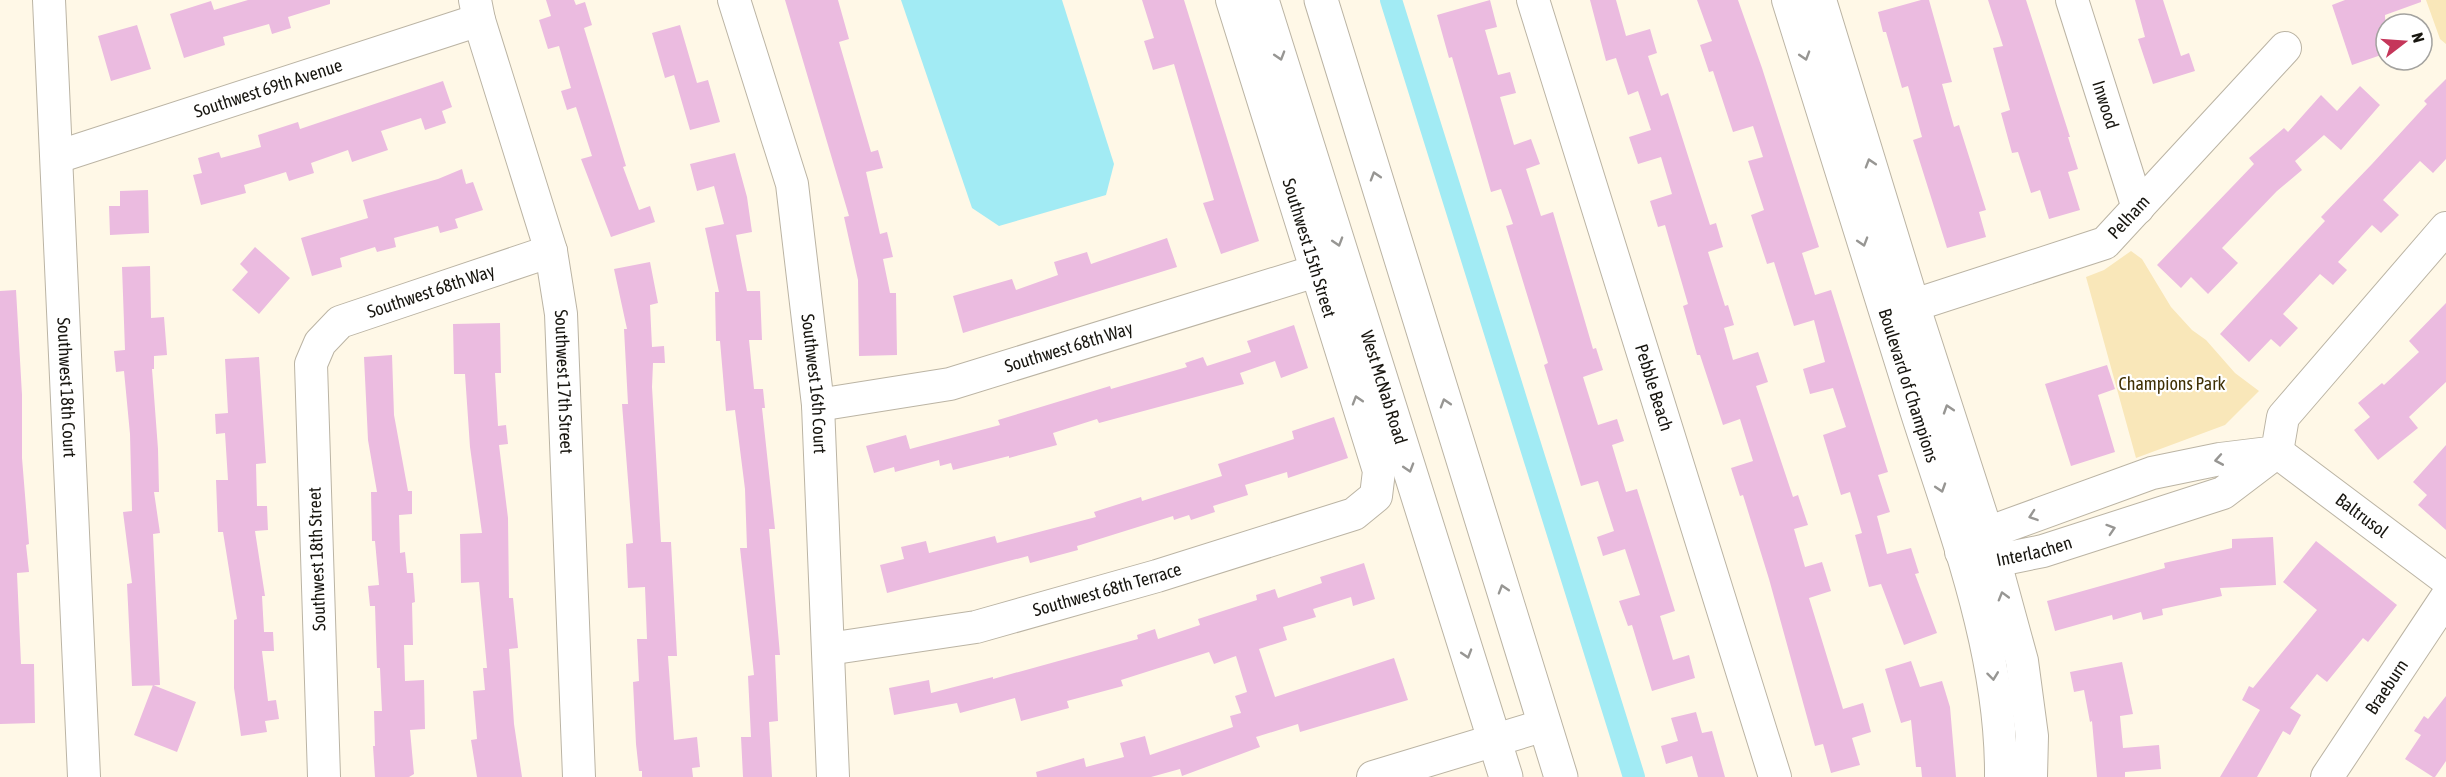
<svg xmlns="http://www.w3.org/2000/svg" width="2446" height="777" font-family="'Asap Condensed',sans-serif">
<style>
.green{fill:#f9e7b9}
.water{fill:#a2ebf4}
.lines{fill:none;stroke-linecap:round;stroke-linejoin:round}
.canal{stroke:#a2ebf4;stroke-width:22}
.building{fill:#ebbbe0}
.minor-casing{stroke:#bbb4a4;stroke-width:34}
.major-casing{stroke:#bbb4a4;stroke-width:35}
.minor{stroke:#fff;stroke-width:32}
.major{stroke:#fff;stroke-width:33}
.oneway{stroke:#979693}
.labels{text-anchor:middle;stroke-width:4.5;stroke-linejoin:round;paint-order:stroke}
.street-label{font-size:18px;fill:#181610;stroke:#fff}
.park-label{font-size:18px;fill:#3f3004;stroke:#fff}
</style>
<rect width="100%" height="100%" fill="#fff8e7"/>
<path class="green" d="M2426,0H2446V44L2440,39Z
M2131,251L2142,259L2171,307L2192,330L2206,340L2235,373L2259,391L2225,425L2136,458L2086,277L2104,270Z"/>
<path class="water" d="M901,0H1062L1114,164L1106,195L999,226L972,208Z"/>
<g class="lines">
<path class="canal" d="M1391,0L1634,777"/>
</g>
<path class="building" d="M248,0H330V4L288,17L291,28L272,34L269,24L223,37L225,45L184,58L170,14L211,1L214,10Z
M546,0H574L576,5L585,2L592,25L584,28L626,166L623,167L639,210L650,206L655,222L611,237L581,159L592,156L576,107L567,110L561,91L571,88L559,46L548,49L539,20L551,16Z
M785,0H838L849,39L839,42L871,152L878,150L883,168L866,172L880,234L887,232L893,257L883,259L890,293H896L897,355L859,356L858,280L844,217L849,216Z
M1142,0H1184L1259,241L1221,254L1203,203L1214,200L1183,95L1174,64L1153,70L1144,41L1154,38Z
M1490,0L1497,27L1485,30L1498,75L1510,72L1516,93L1500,97L1514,145L1531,139L1540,164L1526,169L1541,216L1553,212L1593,349L1596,348L1603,370L1583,377L1598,425L1617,419L1624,441L1612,445L1626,492L1637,489L1675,611L1660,616L1673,660L1689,655L1695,678L1652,691L1632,625L1628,626L1619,601L1640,595L1625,549L1603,556L1597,537L1614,531L1598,481L1581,486L1544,365L1548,363L1506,226L1513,224L1501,189L1491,192L1452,57L1449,58L1437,15Z
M1590,0H1616L1626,36L1650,29L1657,53L1648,56L1661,96L1668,93L1710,225L1716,223L1723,247L1708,252L1725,306L1728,305L1734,325L1724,328L1733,360L1758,352L1768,382L1756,386L1793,497L1798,495L1808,525L1794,529L1805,567L1822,562L1831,591L1809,598L1843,709L1863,703L1871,732L1852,738L1860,765L1831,773L1823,744L1815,746L1769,579L1743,495L1740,496L1731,468L1753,461L1740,419L1723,425L1700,355H1697L1683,306L1688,304L1665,225L1658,227L1650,201L1672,194L1661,157L1638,164L1629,137L1651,130L1638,91L1628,95L1616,58L1606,61Z
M1697,0H1738L1762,68L1819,247L1802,253L1815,295L1831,290L1888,472L1878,475L1890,512L1877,516L1887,554L1911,548L1919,573L1915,574L1937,633L1904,645L1881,584L1869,587L1855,535L1862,533L1850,492L1841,495L1823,435L1846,427L1833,388L1810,394L1803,369L1825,362L1814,320L1794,326L1774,262L1767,264L1751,215L1764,210L1748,161L1763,157L1753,126L1733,132L1713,71L1709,72L1700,45L1712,41Z
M1921,0H1929L1952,82L1942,84L1954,127L1959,125L1986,210L1979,212L1986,237L1947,248L1913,140L1922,137L1908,86L1902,88L1886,32H1883L1878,12Z
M1988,0H2026L2070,137H2068L2078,169L2068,172L2080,210L2049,219L2040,190L2031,193L2018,152L2012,153L2001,113L2010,110L1993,48L2003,46Z
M2135,0H2163L2181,56L2189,53L2195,71L2153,84L2138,39L2145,37Z
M2345,0H2421V2L2385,15L2386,42L2380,44L2384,54L2352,65L2332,5Z
M137,25L151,69L111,81L98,36Z
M680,25L697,83L708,80L720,122L690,130L674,75L665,78L652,33Z
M2446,79V159L2433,173L2420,161L2383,200L2399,215L2381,233L2372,225L2338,262L2347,270L2333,285L2320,274L2283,314L2298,328L2280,347L2271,339L2249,362L2220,334L2325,221L2321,217L2372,164L2427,104L2424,101Z
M443,81L452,107L442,111L446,123L425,130L421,118L381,131L388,150L352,162L348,150L311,163L314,173L289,181L286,172L244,185L246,193L201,205L193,175L202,173L198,158L219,152L221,158L261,147L258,135L298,122L300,129Z
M2360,86L2380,105L2341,150L2324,135L2295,161L2302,170L2277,191L2222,248L2238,263L2208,294L2191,277L2181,288L2157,265L2254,164L2249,158L2284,128L2288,132L2321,95L2337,111Z
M735,153L747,197L752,232L736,235L747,291H760L762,340H749L754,389H763L765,408H762L775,529H769L780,655H775L778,721L769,722L772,777H743L741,737H751L748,676L754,675L740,548H747L745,489L735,410L726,411L720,341H716L715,292H719L705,228L724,224L714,186L697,191L690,164Z
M462,169L466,184L473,182L483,210L455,219L458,228L440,233L438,226L394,238L396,247L377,252L375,247L340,258L342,267L312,276L301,238L368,218L363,200L438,179Z
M148,190L149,233L110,235L109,206H120V191Z
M1167,238L1177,267L963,333L953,296L1012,279L1016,290L1058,275L1054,262L1087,252L1091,264Z
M255,247L290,278L259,314L232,290L248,272L240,264Z
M650,262L658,303L650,305L652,347L664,346L665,363H653L652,387L661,542H671L677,656H668L674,740L697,737L700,767L692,768L693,777H642V771H639L636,744L633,682L639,681L637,639H647L645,587L628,588L626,544L633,543L622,404H628L624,329H627L614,269Z
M150,266L151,318L164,317L167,355L154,356V369H152L158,449L159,492H154L160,533L153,534L160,685L132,686L127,584L132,583L123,512L132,511L130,434L124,371L116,372L114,351L125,350L122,267Z
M16,290L22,395V458L29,544L26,545L29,572L17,573L21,664H34L35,723L0,724V291Z
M2446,303V382L2409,417L2418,428L2378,460L2354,430L2370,417L2358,403L2382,383L2384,385L2419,352L2409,341Z
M500,323L501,373H495L498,426L506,425L508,444L499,445L508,518L509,598H513L518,648L509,649L514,724L522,777H477L471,740L477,739L473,691L485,690L483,668H487L479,582L461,583L460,534L482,533L470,447L465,374H454L453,324Z
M1294,325L1308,368L1281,378L1275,361L1240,373L1244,384L1099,423L1097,419L1053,433L1057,445L1009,458V456L953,470L951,463L940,466L939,460L895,472L894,467L874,473L866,446L906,435L910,449L1000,425L998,420L1110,386L1111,389L1187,367L1185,363L1203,357L1207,366L1251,352L1247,341Z
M392,355L394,415L408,491H412V514L399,515L400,553L405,552L407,573H413L415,602L412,603L413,645H404L405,681L424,680L425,729L410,730L414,774L409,777H375L373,746H375L374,711H382L380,668H377L375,606H370L368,586L379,585L375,541H372L371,492H377L368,440L364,357Z
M259,357L266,463L256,464L257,506H267L268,530L255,531L265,596H262L264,632H273L274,651H262L268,701L276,700L279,719L265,721L267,732L241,736L234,688V620L237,619L223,532H218L216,480H228L225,433L216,434L215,414L228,413L225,359Z
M2107,365L2115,389L2098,395L2115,452L2071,466L2045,384Z
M1334,417L1348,458L1288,478L1287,472L1245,485L1248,495L1213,506L1215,512L1191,520L1189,515L1174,520L1173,516L1077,546L1078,550L1030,563L1028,556L887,593L880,565L904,559L901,547L926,541L929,553L995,536L997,543L1096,517L1094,512L1141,497L1142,501L1222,476L1218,464L1294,439L1292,431Z
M2446,445V530L2418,505L2427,495L2413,482Z
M2273,537L2276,585L2220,588L2222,596L2162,609L2163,615L2143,620L2141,612L2113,620L2112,615L2055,631L2047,601L2165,568L2164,563L2232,548V539Z
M2316,541L2397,605L2368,642L2363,638L2327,682L2317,674L2290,708L2301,715L2290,735L2283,731L2257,777H2220L2260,710L2242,700L2249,686L2253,688L2317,610L2283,582Z
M1364,563L1375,599L1353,606L1351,597L1313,609L1316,617L1283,627L1287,640L1259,649L1275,697L1394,658L1408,700L1300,732L1298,724L1256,737L1260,747L1182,776L1180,769L1151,777H1037L1036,772L1084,758L1086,767L1124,757L1120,743L1145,736L1150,755L1233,727L1230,716L1241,713L1235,696L1247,692L1236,656L1214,664L1209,652L1121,680L1123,686L1067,701L1069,708L1021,721L1015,698L960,713L957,703L894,715L889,688L929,680L931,693L993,677V679L1138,639L1137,635L1155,629L1158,639L1200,625L1198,619L1257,600L1256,595L1275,589L1278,598L1322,583L1320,577Z
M1911,661L1920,687L1942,681L1950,707L1956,777H1922L1921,767H1916L1911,720L1901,723L1885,669Z
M2122,662L2133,714L2120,716L2123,748L2159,745L2161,769L2125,772V777H2097L2092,721L2090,722L2084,690L2074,692L2070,672Z
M153,685L196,702L177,752L134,735Z
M2446,696V761L2435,777H2433L2405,759L2421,735L2414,731L2424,716L2428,719Z
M1696,712L1702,733L1712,731L1725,777H1698L1692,756L1666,764L1661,746L1678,741L1671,718Z"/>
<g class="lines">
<g class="minor-casing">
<g id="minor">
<path id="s1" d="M49,0L84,777"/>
<path id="s2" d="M475,0L479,20L551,251L561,314L579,777"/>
<path id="s3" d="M734,0L792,184L818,405L833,777"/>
<path id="s4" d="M1533,0L1775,777"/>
<path id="s5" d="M1788,0C1830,136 1872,272 1915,407C1953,527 2002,650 2001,777"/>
<path d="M1820,0L1913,304L1987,533L2022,661L2032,736L2031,777"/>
<path id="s6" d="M2072,0L2138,208"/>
<path id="s7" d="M57,157L479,20"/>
<path id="s8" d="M1893,312L2105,243L2285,48"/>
<path id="s9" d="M818,405L950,384L1316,271"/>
<path id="s10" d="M2277,452L2220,459L2152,473L1987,533L1961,552L1994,561L2043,551L2223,493L2277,452L2283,417L2446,228"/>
<path id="s11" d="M2277,452L2446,579"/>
<path id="s12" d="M828,649L976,627L1157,576L1354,514L1376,496L1379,471L1232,0"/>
<path id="s13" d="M324,777L311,364L320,343L340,322L551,251"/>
<path d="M1373,777L1545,725"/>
<path id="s14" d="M2327,777L2446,598"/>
</g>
</g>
<g class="major-casing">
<g id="major">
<path id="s15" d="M1262,0L1506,777"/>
<path d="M1321,0L1561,777"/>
</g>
</g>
<use href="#minor" class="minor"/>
<use href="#major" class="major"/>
</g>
<defs><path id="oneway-chevron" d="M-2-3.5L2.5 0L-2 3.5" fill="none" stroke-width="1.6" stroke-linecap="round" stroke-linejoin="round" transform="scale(1.5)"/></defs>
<g class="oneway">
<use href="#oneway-chevron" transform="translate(1280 56) rotate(73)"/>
<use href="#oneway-chevron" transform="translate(1805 56) rotate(73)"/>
<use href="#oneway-chevron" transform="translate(1870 163) rotate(-107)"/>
<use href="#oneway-chevron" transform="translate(1375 176) rotate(-107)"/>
<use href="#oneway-chevron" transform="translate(1338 242) rotate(73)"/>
<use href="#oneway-chevron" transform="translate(1863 242) rotate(73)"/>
<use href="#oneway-chevron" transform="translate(1357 400) rotate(-107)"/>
<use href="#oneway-chevron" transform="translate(1445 403) rotate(-107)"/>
<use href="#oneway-chevron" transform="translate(1948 409) rotate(-108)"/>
<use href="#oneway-chevron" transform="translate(2219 460) rotate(170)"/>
<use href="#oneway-chevron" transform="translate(1409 468) rotate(73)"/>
<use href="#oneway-chevron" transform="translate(1941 488) rotate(72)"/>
<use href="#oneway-chevron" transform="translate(2033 516) rotate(161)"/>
<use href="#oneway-chevron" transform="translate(2111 529) rotate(-18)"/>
<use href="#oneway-chevron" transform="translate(1503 589) rotate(-107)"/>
<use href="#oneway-chevron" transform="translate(2003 596) rotate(-106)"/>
<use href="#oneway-chevron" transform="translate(1467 654) rotate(73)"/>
<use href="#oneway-chevron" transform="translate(1993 676) rotate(83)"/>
</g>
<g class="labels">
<g class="street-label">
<text dy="6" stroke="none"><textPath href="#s7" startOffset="222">Southwest 69th Avenue</textPath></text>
<text dy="6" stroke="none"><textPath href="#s6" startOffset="110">Inwood</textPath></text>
<text dy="6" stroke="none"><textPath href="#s8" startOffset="258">Pelham</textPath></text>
<text transform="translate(1309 248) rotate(73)" y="6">Southwest 15th Street</text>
<text dy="6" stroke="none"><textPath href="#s13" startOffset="561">Southwest 68th Way</textPath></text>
<text dy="6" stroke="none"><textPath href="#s9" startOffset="258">Southwest 68th Way</textPath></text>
<text dy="6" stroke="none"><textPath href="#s2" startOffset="394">Southwest 17th Street</textPath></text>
<text dy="6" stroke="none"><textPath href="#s3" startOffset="394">Southwest 16th Court</textPath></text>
<text dy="6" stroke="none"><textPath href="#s5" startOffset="404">Boulevard of Champions</textPath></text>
<text dy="6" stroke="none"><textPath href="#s1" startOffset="388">Southwest 18th Court</textPath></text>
<text dy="6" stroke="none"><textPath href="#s15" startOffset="406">West McNab Road</textPath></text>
<text dy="6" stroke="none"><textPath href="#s4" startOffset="406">Pebble Beach</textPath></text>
<text dy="6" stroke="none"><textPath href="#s11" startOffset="106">Baltrusol</textPath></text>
<text dy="6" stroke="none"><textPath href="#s10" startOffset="410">Interlachen</textPath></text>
<text transform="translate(317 559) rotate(-92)" y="6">Southwest 18th Street</text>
<text dy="6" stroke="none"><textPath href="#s12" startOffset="286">Southwest 68th Terrace</textPath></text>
<text dy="6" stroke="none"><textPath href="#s14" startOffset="108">Braeburn</textPath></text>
</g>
<g class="park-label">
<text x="2172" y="390">Champions Park</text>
</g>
</g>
<g transform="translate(2404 42) rotate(73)"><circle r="28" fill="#ffffff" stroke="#a3a29f" stroke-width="1.5"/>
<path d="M0-4.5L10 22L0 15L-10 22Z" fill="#c5365a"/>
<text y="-9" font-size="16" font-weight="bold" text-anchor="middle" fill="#181610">N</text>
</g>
</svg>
